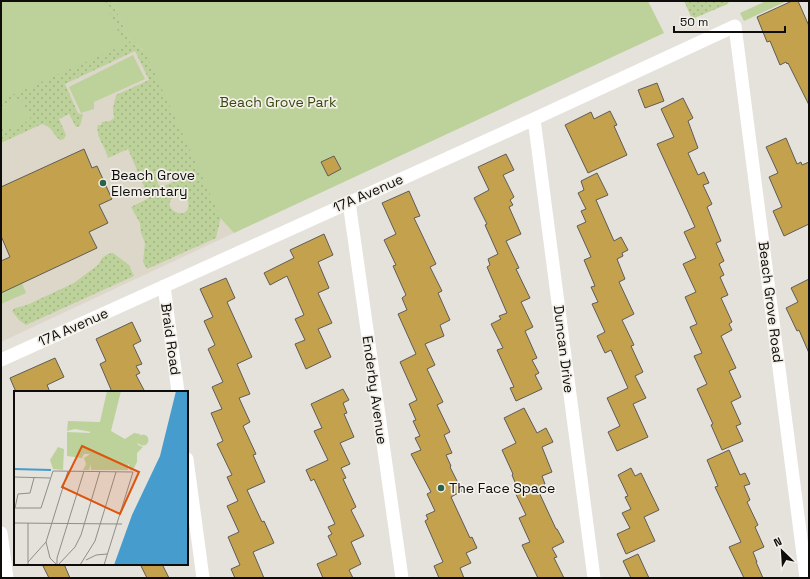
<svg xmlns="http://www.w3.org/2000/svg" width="810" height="579" font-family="'Space Grotesk',sans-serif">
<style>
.built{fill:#ddd7ca}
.grass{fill:url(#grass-dots);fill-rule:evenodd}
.park{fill:#bdd19b}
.building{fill:#c4a14d;stroke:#5f5c57}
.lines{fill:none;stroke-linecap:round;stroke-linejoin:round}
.minor{stroke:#fff;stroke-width:13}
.poi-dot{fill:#2b624a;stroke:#f2f0e9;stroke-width:1.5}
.labels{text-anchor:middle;stroke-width:3.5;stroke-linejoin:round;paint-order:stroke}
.park-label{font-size:14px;fill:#39490e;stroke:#f2f0e9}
.poi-label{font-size:14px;fill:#0e0d0b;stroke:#f2f0e9;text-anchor:start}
.street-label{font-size:14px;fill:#0e0d0b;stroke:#f2f0e9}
.inset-river{fill:none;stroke:#459ccd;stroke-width:2}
.inset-road{fill:none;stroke:#8f8d88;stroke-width:1}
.view{fill:#dd550c;fill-opacity:0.15;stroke:#dd550c;stroke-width:2}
.inset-edge{fill:none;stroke:#0e0d0b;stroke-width:2}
</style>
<defs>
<pattern id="grass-dots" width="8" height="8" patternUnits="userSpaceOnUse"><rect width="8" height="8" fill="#bdd19b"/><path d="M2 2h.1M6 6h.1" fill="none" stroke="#a1b284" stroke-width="1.8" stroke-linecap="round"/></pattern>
</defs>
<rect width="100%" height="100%" fill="#e5e2dc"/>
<path class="built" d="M1,1H121L222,220L234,233L1,342Z"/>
<path class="grass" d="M1,1H112L131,43L199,81L190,149L221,217L216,238L147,269L143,262L145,243L141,233L140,223L131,207L149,198L128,149L108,158C106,147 95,137 98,125H101L102,122L110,121L114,118L113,108L116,95L149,80L135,51L65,84L78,113L83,115L80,126L76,127L69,114L59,119L66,135L64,139L60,140C53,135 52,126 42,124L1,143V122L5,131L21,98L1,107ZM164,170L173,173L176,181L161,187C154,182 157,174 164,170ZM176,195H182L188,201C193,225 155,209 176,195Z
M684,1H729L728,4L692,19Z
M113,253L129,265L134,276L26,325L19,320L12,311L15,308L27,305L74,283L98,265L102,258L108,254Z"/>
<path class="park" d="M1,1H105L124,45L1,100Z
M112,1H648L664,33L234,233L222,220L144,50L131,43Z
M766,1H787L744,21L740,13Z
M133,55L145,79L94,102V109L81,113L69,87Z
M21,98L31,120L5,131L1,122V107Z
M22,283L26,293L1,304V293Z"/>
<path class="building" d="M792,1H798L809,26V105L788,63L787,64L786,62L780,65L770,41L767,42L757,17Z
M657,83L664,101L645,108L638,90Z
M683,98L693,118L688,121L698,148L688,153L698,175L704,172L709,183L703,185L712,204L707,207L721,241L716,243L724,261L719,264L724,275L720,277L728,295L721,298L732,322L729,324L732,330L721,336L736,368L729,371L741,397L731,402L741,424L736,426L743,441L722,450L711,425L713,424L697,389L707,384L694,356L702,353L690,327L697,324L685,297L696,292L683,264L696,258L684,232L695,227L657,144L674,137L661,109Z
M610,111L617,125L614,126L627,155L588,173L565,125L591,112L594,119Z
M786,138L797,164L801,162L802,165L809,162V224L784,236L773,211L782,207L769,177L778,173L766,147Z
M84,149L92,168L97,166L112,199L99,205L108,223L89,232L97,248L1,293V261L10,257L1,236V187Z
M506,154L514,170L503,175L514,197L510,200L513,205L509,207L521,234L506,241L519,268L516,269L530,298L521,302L533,327L525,331L537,358L532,360L539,373L535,375L542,389L516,401L510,388L514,387L497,350L503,348L491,324L501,319L499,316L507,313L487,267L490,265L488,259L498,254L485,225L487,224L474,198L489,190L478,167Z
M334,156L341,169L328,176L321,162Z
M597,173L608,195L596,200L614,241L621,237L628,250L622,253L623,256L617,259L625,279L619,282L634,314L622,320L634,345L631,346L643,372L635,376L646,398L633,404L648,437L617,451L608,432L620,426L607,398L628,388L611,350L605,353L597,336L605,332L592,304L598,302L591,287L595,286L584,260L591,257L577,226L586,222L581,211L586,209L578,193L584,190L581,181Z
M409,191L420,216L414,218L436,264L430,267L442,291L438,293L450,320L440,325L444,336L425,344L435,365L427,369L443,402L437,405L450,432L444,435L452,453L446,455L451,466L450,467L462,491L451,497L470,538L472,537L477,548L466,553L471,563L460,568L464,578H439L434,566L443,562L425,521L428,519L426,515L435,511L427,494L431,492L411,454L421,450L415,438L420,436L413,421L416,420L409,404L417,400L400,362L416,354L398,314L407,310L402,298L406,295L393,266L396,265L384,240L396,234L382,203Z
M324,234L333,255L318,262L329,288L318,293L332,323L318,329L331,357L306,369L295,344L305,340L295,319L304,315L287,276L270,285L264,273L294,258L290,250Z
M226,278L235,298L227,302L252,357L237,364L250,394L239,398L250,422L243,426L256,454L253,455L265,482L247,490L262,522L264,521L274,543L253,552L264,578H235L231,569L240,565L228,537L239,532L227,506L238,501L227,477L232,475L217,444L223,441L211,413L222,409L212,387L223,382L208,349L215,345L204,321L213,317L200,289Z
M809,279V353L799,330L797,331L786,308L798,302L791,288Z
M132,322L141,341L133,345L142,364L136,366L140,373L136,375L145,392H112L100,364L106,361L96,339Z
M55,358L64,377L47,385L50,392H16L10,378Z
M343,389L349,400L343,403L347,413L344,414L354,437L340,443L350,464L341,468L346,478L343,479L356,507L351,510L364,536L351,542L361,564L349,570L353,578H323L317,564L337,555L328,536L332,534L328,527L335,524L314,479L311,481L306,470L328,460L314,431L322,428L311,404Z
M524,408L537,433L546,428L553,442L542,447L552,472L542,476L545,484L537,488L556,529H557L564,542L552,548L557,557L554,558L564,578H538L522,545L530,542L519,518L526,515L513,488L517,487L512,475L513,474L502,450L516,443L504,418Z
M729,450L740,475L745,473L750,484L744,486L750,500L747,502L758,525L755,527L764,547L753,552L757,562H756L763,578H744L729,547L741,542L715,487L718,486L707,460Z
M631,468L635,476L641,473L659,510L644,517L655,541L626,554L617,534L630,528L622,513L631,509L625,497L628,496L618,475Z
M638,554L649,578H631L623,561Z
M42,564H64L70,578H49Z
M140,564H162L169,578H147Z"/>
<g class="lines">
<path class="minor" d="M534,119L594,578
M349,202L402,578
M164,286L178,392
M1,360L534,119L735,26L806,578
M187,459L203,578
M1,533L7,578"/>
</g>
<g class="poi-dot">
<circle cx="103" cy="183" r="4"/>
<circle cx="441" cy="488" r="4"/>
</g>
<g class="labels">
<g class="park-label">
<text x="278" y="107">Beach Grove Park</text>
</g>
<g class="poi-label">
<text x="111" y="180">Beach Grove<tspan x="111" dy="16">Elementary</tspan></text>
<text x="449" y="493">The Face Space</text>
</g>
<g class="street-label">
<text transform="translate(368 193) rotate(-24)" y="5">17A Avenue</text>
<text transform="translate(771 302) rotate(83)" y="5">Beach Grove Road</text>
<text transform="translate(73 327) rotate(-24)" y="5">17A Avenue</text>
<text transform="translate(171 339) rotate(82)" y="5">Braid Road</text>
<text transform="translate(564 349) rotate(83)" y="5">Duncan Drive</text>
<text transform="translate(375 390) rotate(82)" y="5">Enderby Avenue</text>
</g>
</g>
<g transform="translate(14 391)">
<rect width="174" height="174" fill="#e5e2dc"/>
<path d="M93,0H107L97,40L111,48L120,42L126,43L124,54L129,56L123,62V71L119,79H116L115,74L88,43L61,38L53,40L54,30L86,31ZM53,41L76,42V62L79,67L75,79H69L72,73L70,67L76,63H70L68,67L53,65Z" fill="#bdd19b"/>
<path d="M123.5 49a5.5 5.5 0 1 1 11 0a5.5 5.5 0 1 1-11 0ZM44,56L50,58L49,79L39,78L36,69Z" fill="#bdd19b"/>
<path d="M76,41H96L113,50L114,79H77L76,62H66V64L63,62V42H75L76,50ZM53,42H62V57H53Z" fill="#bdd19b"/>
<path d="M162,0H174V174H100L118,124L146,65Z" fill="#459ccd"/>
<path class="inset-river" d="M0,78L37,79"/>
<path class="inset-road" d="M0,86L36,87M0,117H27L39,80L119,81L90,174M1,117L4,103L16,102L20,87M0,132L108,133M32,151L36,167L43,174M72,169L82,164L93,163M14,171L32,151L54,80M14,174V132M43,174V167L70,80M44,174L61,156L67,144L86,80M66,174L81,150L102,81"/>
<path class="view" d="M68,55L125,81L106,123L48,96Z"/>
<rect width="174" height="174" class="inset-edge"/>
</g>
<rect width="810" height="579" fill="none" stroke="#0e0d0b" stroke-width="4"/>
<g transform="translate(782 551) rotate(335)" stroke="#f2f0e9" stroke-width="3" paint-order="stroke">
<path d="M0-3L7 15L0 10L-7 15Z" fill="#0e0d0b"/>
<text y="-6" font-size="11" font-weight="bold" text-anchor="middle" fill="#0e0d0b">N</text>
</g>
<path d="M674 26v6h111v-6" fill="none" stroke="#0e0d0b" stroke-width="2"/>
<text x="680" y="26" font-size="12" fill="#0e0d0b" stroke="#f2f0e9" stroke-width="3" paint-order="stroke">50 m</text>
</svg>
